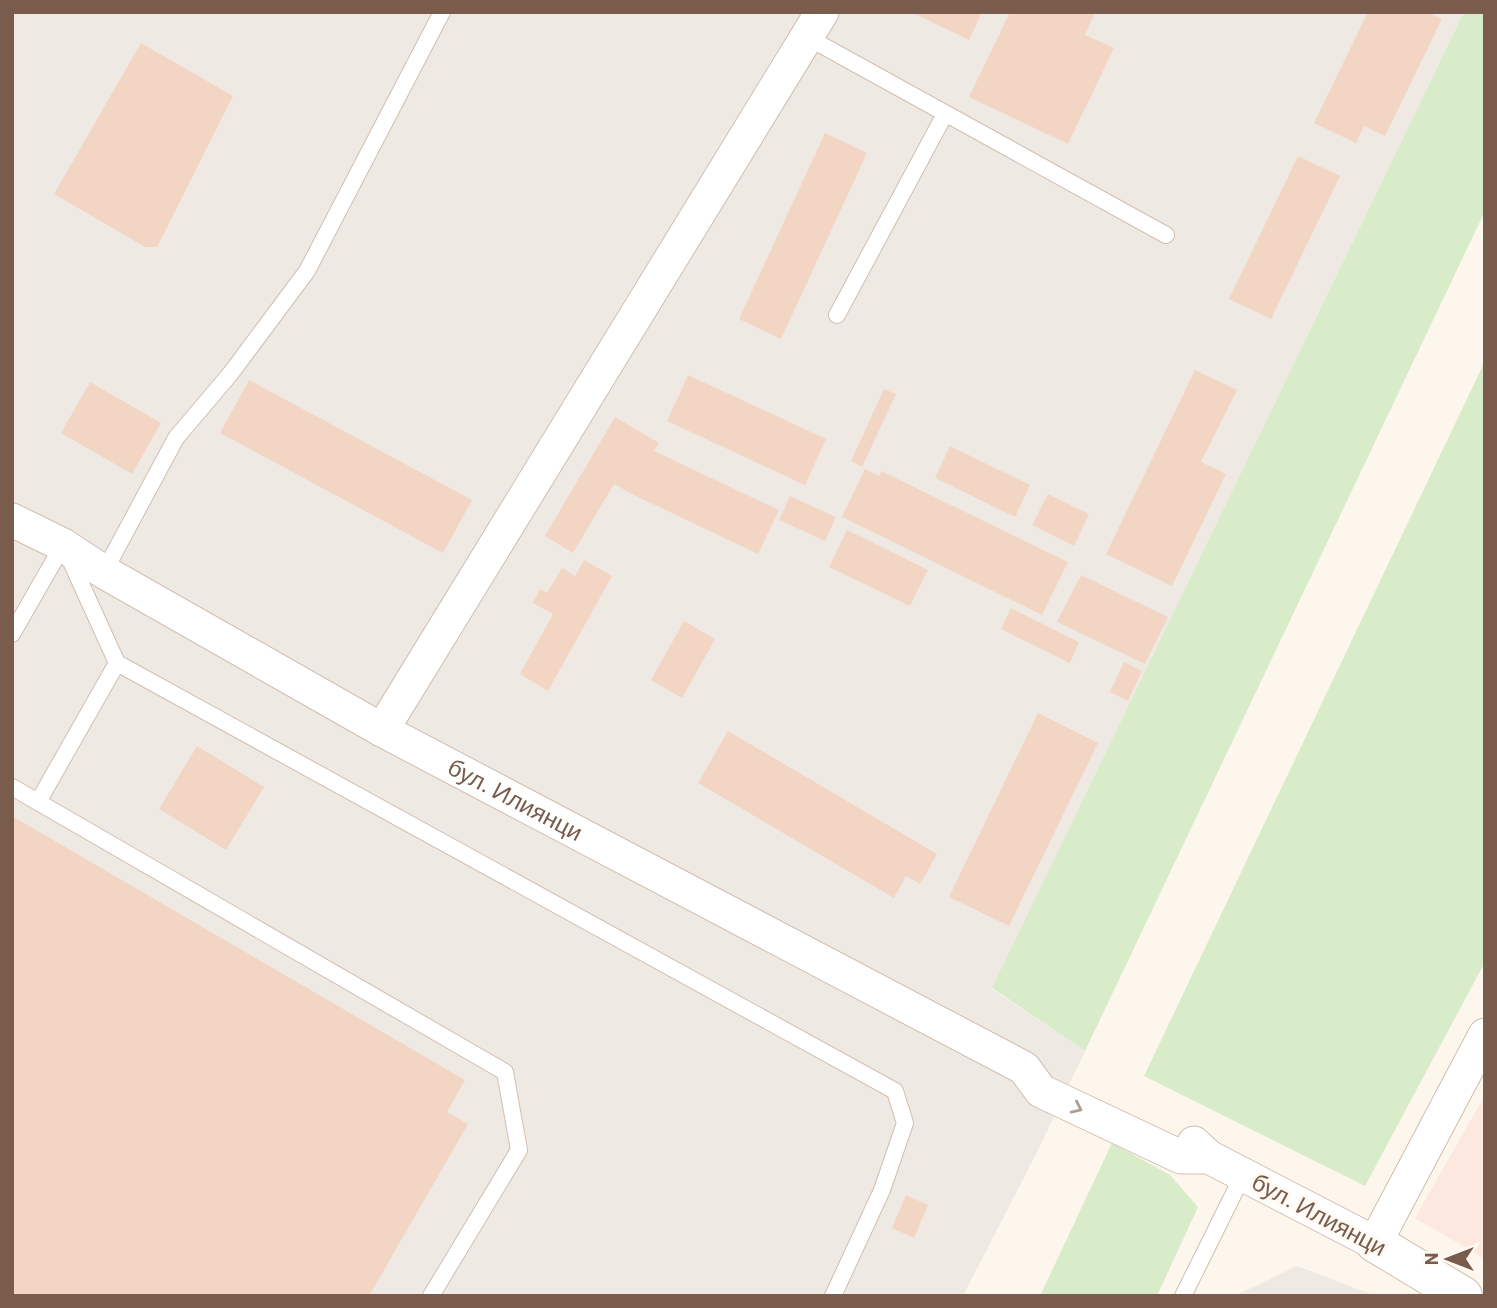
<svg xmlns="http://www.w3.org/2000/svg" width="1497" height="1308" font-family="Barlow,sans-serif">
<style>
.commercial{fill:#fde8e0}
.industrial{fill:#efe9e4}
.green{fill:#d8ecc9}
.building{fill:#f3d5c3}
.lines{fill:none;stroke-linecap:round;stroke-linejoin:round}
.lane-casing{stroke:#d1beb0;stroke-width:18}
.street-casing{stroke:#d1beb0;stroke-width:35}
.secondary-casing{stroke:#d6c0b0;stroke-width:40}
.lane{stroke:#fff;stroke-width:16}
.street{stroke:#fff;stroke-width:33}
.secondary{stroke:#fff;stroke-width:38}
.oneway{stroke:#af9d94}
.labels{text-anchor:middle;stroke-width:6;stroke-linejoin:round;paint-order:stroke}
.street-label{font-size:24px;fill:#7a5c4d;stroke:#fffaf3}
</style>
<rect width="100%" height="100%" fill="#fdf6ec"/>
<path class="commercial" d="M1485,1095V1259L1415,1218Z"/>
<path class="industrial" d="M12,12H1464L992,989L1085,1051L1039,1148L963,1296H12Z
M1297,1266L1376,1296H1234Z"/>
<path class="green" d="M1464,12H1485V211L1085,1051L992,988Z
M1485,361V962L1365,1186L1144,1076Z
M1112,1143L1170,1175L1198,1207L1157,1296H1040Z"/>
<path class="building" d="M911,12H982L969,40Z
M1010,12H1095L1085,35L1114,48L1068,144L969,97Z
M1368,12H1427L1442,19L1385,136L1364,126L1356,143L1314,123Z
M141,43L233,96L157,247H145L54,194Z
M825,133L867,153L781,339L739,319Z
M1298,156L1340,176L1271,319L1229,299Z
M1195,370L1237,390L1201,462L1226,474L1172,586L1106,554Z
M688,375L826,439L805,485L667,421Z
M249,380L472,500L443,553L220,433Z
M90,382L161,423L132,474L61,433Z
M884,389L896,394L862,467L851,461Z
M615,417L659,443L654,451L779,510L758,554L634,495L614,484L573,553L545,536Z
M950,446L1030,485L1015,517L935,478Z
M865,469L879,476L881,471L1068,562L1042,615L842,517Z
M1048,494L1089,514L1074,546L1032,525Z
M790,496L836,517L825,541L779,520Z
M847,530L928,570L910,606L829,567Z
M584,560L612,576L548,691L520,674L553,614L533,603L540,589L547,593L562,568L575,576Z
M1081,575L1168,617L1145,664L1057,622Z
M1011,608L1079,642L1070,663L1001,629Z
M684,621L715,639L682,698L651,680Z
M1124,662L1142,671L1128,701L1110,692Z
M1038,713L1098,743L1009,926L949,897Z
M728,731L937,854L920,884L906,876L894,898L698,783Z
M197,746L264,787L226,850L159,809Z
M12,816L465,1080L447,1112L468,1124L369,1296H12Z
M906,1195L928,1205L914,1238L892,1228Z"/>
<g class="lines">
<g class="lane-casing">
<path id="lane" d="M807,37L1166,235
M837,315L945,114
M67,553L117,663L895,1091L905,1123L882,1190L833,1296
M104,572L176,438L231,373L307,271L442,12
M12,634L63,545
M12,787L505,1072L519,1150L431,1296
M38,802L117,663
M1183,1296L1243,1175"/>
</g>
<g class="street-casing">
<g id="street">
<path id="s1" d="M12,520L63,545L104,572L382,730L1024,1068L1041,1091L1181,1157H1209"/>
<path d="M382,730L822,12"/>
<path d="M1194,1143L1209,1157L1375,1243L1485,1035"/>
</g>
</g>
<g class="secondary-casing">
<path id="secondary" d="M1375,1243L1463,1296"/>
</g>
<use href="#lane" class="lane"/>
<use href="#street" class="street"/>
<use href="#secondary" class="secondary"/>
</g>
<defs><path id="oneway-chevron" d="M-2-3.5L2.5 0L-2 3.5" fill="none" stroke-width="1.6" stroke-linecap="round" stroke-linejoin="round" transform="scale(1.75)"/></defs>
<use class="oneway" href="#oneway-chevron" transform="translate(1077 1108) rotate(25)"/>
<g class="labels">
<g class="street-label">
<text dy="8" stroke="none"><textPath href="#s1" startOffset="576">бул. Илиянци</textPath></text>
<text transform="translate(1319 1215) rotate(28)" y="8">бул. Илиянци</text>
</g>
</g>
<rect width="1497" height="1308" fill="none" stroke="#7a5c4d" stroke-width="28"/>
<g transform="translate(1448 1259) rotate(270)" stroke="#fffaf3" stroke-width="5" paint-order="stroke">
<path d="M0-5L12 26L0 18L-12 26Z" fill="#7a5c4d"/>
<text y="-10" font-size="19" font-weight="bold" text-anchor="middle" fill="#7a5c4d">N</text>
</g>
</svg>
